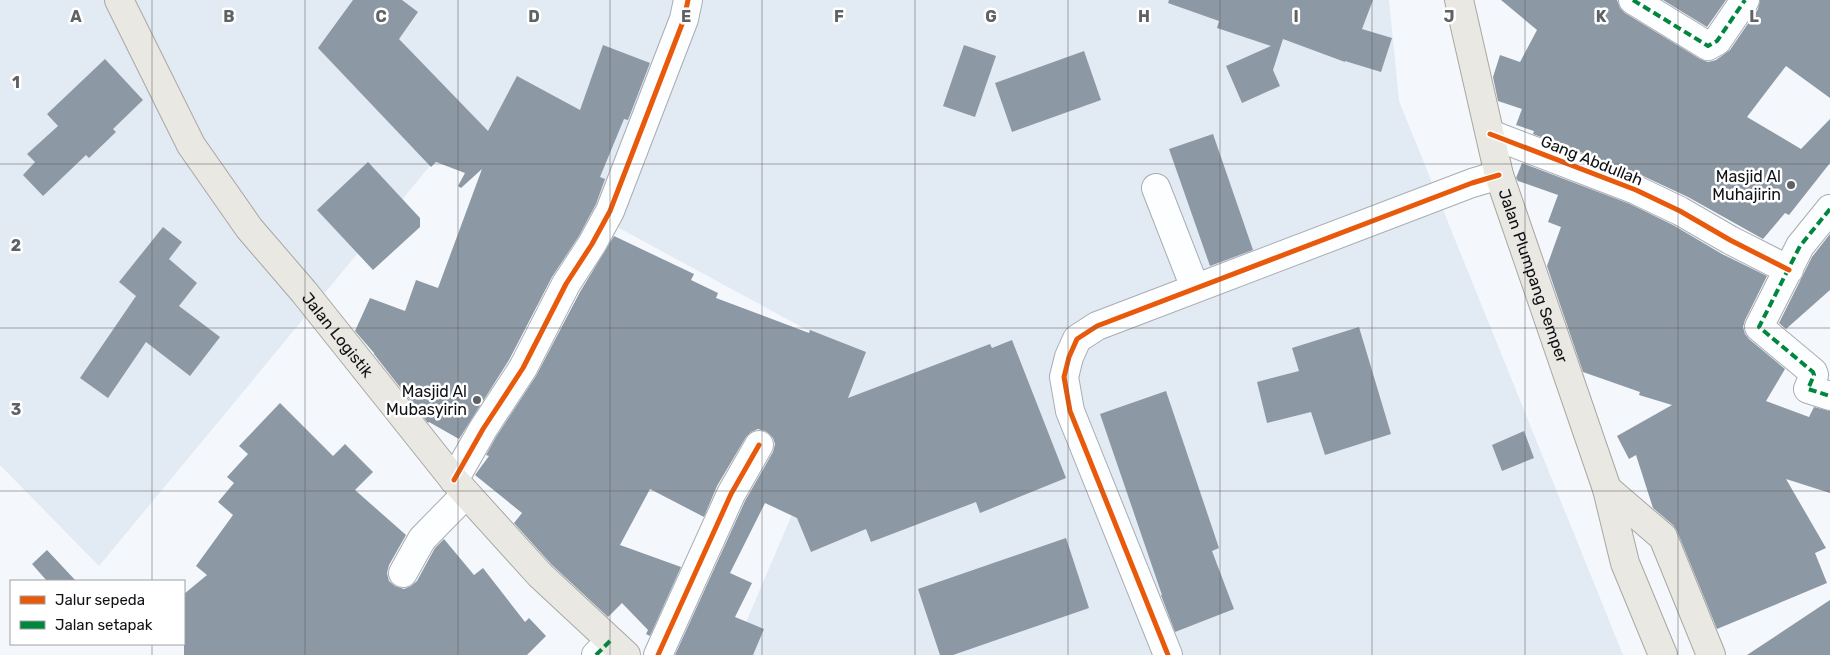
<svg xmlns="http://www.w3.org/2000/svg" width="1830" height="655" font-family="Rubik,sans-serif">
<style>
.built{fill:#e2eaf4}
.building{fill:#8d98a5}
.lines{fill:none;stroke-linecap:round;stroke-linejoin:round}
.minor-casing{stroke:#a9acb0;stroke-width:30}
.major-casing{stroke:#aaa7a0;stroke-width:30}
.minor{stroke:#fdfeff;stroke-width:28}
.major{stroke:#eae8e3;stroke-width:28}
.quiet{stroke:#00873e;stroke-width:4;stroke-dasharray:8 4;stroke-linecap:butt}
.cycleway-casing{stroke:#fff;stroke-width:8}
.cycleway{stroke:#e8590c;stroke-width:5}
.grid{fill:none;stroke:#5f6265;stroke-width:1;stroke-opacity:0.55}
.poi-dot{fill:#5f6265;stroke:#fff;stroke-width:2}
.labels{text-anchor:middle;stroke-width:5;stroke-linejoin:round;paint-order:stroke}
.street-label{font-size:16px;fill:#0f1114;stroke:#fff}
.poi-label{font-size:16px;fill:#0f1114;stroke:#fff;text-anchor:end}
.grid-label{font-size:16px;text-anchor:middle;font-weight:bold;fill:#5f6265;stroke:#fff;stroke-width:5;stroke-linejoin:round;paint-order:stroke}
</style>
<rect width="100%" height="100%" fill="#f4f7fc"/>
<path class="built" d="M0,0H1389L1399,101L1623,655H732L859,358L453,138L99,566L0,465Z"/>
<path class="building" d="M353,0H402L418,12L399,39L488,131L517,76L580,110L603,45L650,63L628,120L624,119L600,177L605,179L596,204L579,236L552,277L509,360L459,439L429,422L428,423L374,354V353L355,331L370,298L405,311L416,280L438,288L482,169L461,188L458,186L465,173L436,162L431,167L318,48Z
M1169,0H1373L1362,29L1392,38L1381,72L1345,61V62L1283,39L1273,70L1280,86L1242,103L1226,66L1271,46L1217,28L1219,21L1168,3Z
M1501,0H1617L1620,8L1625,13L1700,59L1708,62L1716,60L1730,50L1758,9L1760,0H1830V98L1786,66L1747,117L1801,149L1830,119V163L1789,215L1785,213L1763,239L1688,197L1643,176L1533,134L1534,131L1516,125L1522,109L1498,101L1493,77L1500,55L1520,62L1537,30Z
M1663,0H1726L1707,27Z
M964,45L996,56L975,117L943,106Z
M1084,51L1101,100L1012,132L995,83Z
M105,59L143,100L113,129L116,132L89,158L86,155L43,196L23,175L35,162L27,154L58,126L47,114Z
M1213,134L1253,250L1210,266L1169,149Z
M368,162L420,218V227L373,270L317,210Z
M1522,163L1630,204L1673,225L1722,254L1767,276L1745,320L1743,327L1745,334L1749,339L1785,369L1766,401L1809,417L1814,407L1830,411V493L1786,479L1826,548L1815,553L1827,583L1717,629L1677,531L1673,525L1653,508L1636,455L1629,459L1617,436L1672,405L1639,395L1640,392L1583,372L1547,266L1561,227L1548,222L1558,195L1518,181L1516,178Z
M163,227L182,242L169,259L197,283L179,306L220,337L190,376L146,342L108,398L80,378L136,296L119,282Z
M1830,234V290L1786,329L1779,323L1812,257Z
M614,236L694,274L691,280L718,293L716,298L809,333L810,330L866,352L848,398L990,344L992,348L1012,340L1066,478L980,513L976,502L871,542L866,529L811,552L797,518L765,503L730,573L752,583L735,617L764,629L753,655H675L745,501L773,452L775,444L773,438L767,432L758,429L751,432L746,437L717,486L704,517L650,489L620,545L681,567L650,636L646,634L648,630L622,603L608,617L551,564L514,523L522,513L475,475L489,456L486,455L496,437L536,376L580,292Z
M1359,327L1391,434L1325,455L1311,412L1267,423L1257,382L1299,371L1292,348Z
M1166,391L1219,548L1212,551L1234,609L1175,632L1161,595H1162L1100,414Z
M280,403L333,456L345,444L373,472L355,490L406,535L389,565L387,573L389,581L395,586L404,589L411,586L417,581L435,548L444,539L474,575L483,568L525,622L529,618L546,636L527,655H184V594L207,575L196,566L233,515L218,502L234,483L227,477L248,454L239,446Z
M1524,431L1534,458L1502,471L1492,445Z
M1066,538L1089,608L953,655H940L918,589Z
M47,550L76,581H47L32,564Z
M1830,600V655H1747Z"/>
<g class="lines">
<g class="minor-casing">
<path id="minor" d="M1633,0L1708,46L1717,41L1745,0
M1490,134L1636,190L1680,211L1730,240L1789,270
M1156,188L1195,288
M1830,209L1800,246L1759,327L1813,372L1814,375L1808,389L1830,396
M454,480L483,429L523,368L566,284L592,244L610,211L684,19L688,0
M403,573L422,539L466,494
M596,655L610,641
M658,655L731,494L759,445
M1168,655L1070,411L1064,377L1069,357L1077,339L1097,326L1472,183L1499,175"/>
</g>
<g class="major-casing">
<g id="major">
<path id="s1" d="M119,0L191,145L249,228L304,292L454,480L540,575L626,655"/>
<path id="s2" d="M1459,0L1499,175L1607,489L1625,563L1663,655"/>
<path d="M1607,489L1663,537L1711,655"/>
</g>
</g>
<use href="#minor" class="minor"/>
<use href="#major" class="major"/>
<path class="quiet" d="M1633,0L1708,46L1717,41L1745,0
M1830,209L1800,246L1759,327L1813,372L1814,375L1808,389L1830,396
M596,655L610,641"/>
<g class="cycleway-casing">
<path id="cycleway" d="M1490,134L1636,190L1680,211L1730,240L1789,270
M454,480L483,429L523,368L566,284L592,244L610,211L684,19L688,0
M658,655L731,494L759,445
M1168,655L1070,411L1064,377L1069,357L1077,339L1097,326L1472,183L1499,175"/>
</g>
<use href="#cycleway" class="cycleway"/>
</g>
<path class="grid" d="M152,0V581M305,0V655M458,0V655M610,0V655M762,0V655M915,0V655M1068,0V655M1220,0V655M1372,0V655M1525,0V655M1678,0V655M0,164H1830M0,328H1830M0,491H1830M152,644V655"/>
<g class="poi-dot">
<circle cx="1791" cy="185" r="5"/>
<circle cx="477" cy="400" r="5"/>
</g>
<g class="labels">
<g class="street-label">
<text transform="translate(1592 160) rotate(22)" y="6">Gang Abdullah</text>
<text dy="6" stroke="none"><textPath href="#s2" startOffset="286">Jalan Plumpang Semper</textPath></text>
<text dy="6" stroke="none"><textPath href="#s1" startOffset="402">Jalan Logistik</textPath></text>
</g>
<g class="poi-label">
<text x="1781" y="182">Masjid Al<tspan x="1781" dy="18">Muhajirin</tspan></text>
<text x="467" y="397">Masjid Al<tspan x="467" dy="18">Mubasyirin</tspan></text>
</g>
</g>
<g class="grid-label">
<text x="76" y="22">A</text>
<text x="229" y="22">B</text>
<text x="381" y="22">C</text>
<text x="534" y="22">D</text>
<text x="686" y="22">E</text>
<text x="839" y="22">F</text>
<text x="991" y="22">G</text>
<text x="1144" y="22">H</text>
<text x="1296" y="22">I</text>
<text x="1449" y="22">J</text>
<text x="1601" y="22">K</text>
<text x="1754" y="22">L</text>
<text x="16" y="88">1</text>
<text x="16" y="251">2</text>
<text x="16" y="415">3</text>
</g>
<rect x="10" y="580" width="175" height="65" fill="#ffffff" stroke="#9fa0a1"/>
<rect x="20" y="596" width="25" height="8" fill="#e8590c" stroke="#9fa0a1"/>
<text x="55" y="605" font-size="15" fill="#0f1114">Jalur sepeda</text>
<rect x="20" y="621" width="25" height="8" fill="#00873e" stroke="#9fa0a1"/>
<text x="55" y="630" font-size="15" fill="#0f1114">Jalan setapak</text>
</svg>
